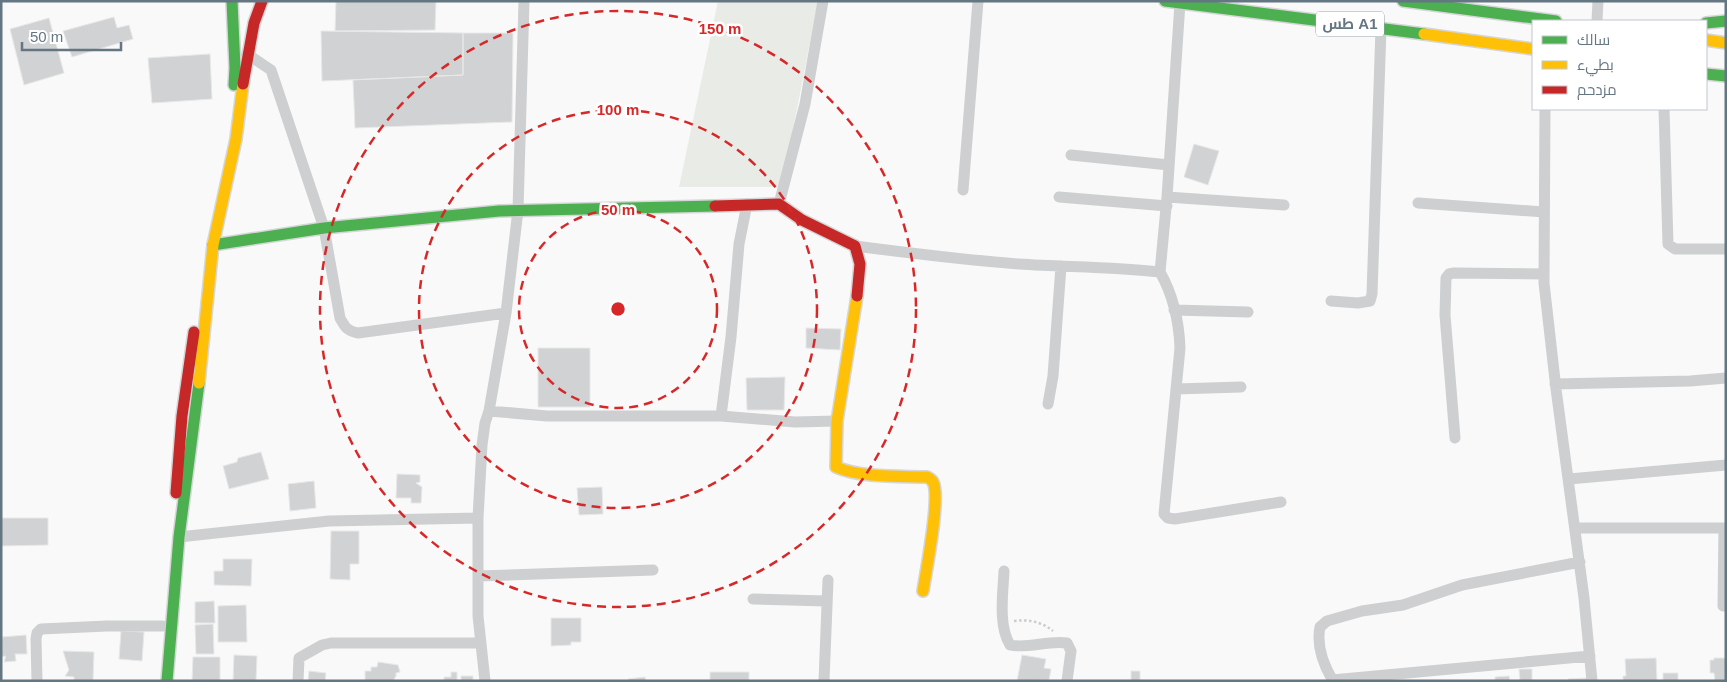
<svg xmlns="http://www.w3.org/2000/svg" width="1727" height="682" font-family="Arial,Cairo,sans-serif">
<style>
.garden{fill:#e8ebe6}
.building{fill:#d0d2d3;stroke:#e8e8e8}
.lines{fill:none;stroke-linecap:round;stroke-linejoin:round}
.fast-casing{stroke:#d5d6d7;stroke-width:14}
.slow-casing{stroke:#d5d6d7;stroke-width:14}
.jam-casing{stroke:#d5d6d7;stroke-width:14}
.path{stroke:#cbcccd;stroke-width:2.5;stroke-dasharray:2.5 2.5;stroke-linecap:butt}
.street{stroke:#cecfd0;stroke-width:11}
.fast{stroke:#4caf50;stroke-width:11}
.slow{stroke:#ffc107;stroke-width:11}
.jam{stroke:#c62828;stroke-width:11}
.ring{fill:none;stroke:#d62828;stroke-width:2.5;stroke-dasharray:9 6}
.labels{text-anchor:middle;stroke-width:5;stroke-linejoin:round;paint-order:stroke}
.shield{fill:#fff;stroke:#939fa8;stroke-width:1}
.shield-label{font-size:15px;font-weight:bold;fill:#657683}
.centre{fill:#d62828;stroke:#fff;stroke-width:2.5}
.ring-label{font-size:15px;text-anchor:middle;font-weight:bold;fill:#d62828;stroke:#fff;stroke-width:5;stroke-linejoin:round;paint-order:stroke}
</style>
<rect width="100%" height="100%" fill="#f9f9f9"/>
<path class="garden" d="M718,1H818L783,181L776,187H679Z"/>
<path class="building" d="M336,1H436L435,30L335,31Z
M114,17L117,28L129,25L133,39L72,57L63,31Z
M49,18L64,73L24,85L10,29Z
M321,31L463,33V75L322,81Z
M463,33H513L512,122L355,128L353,80L463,75Z
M210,54L212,99L152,103L148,58Z
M1194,144L1219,151L1208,185L1184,177Z
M806,328L841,329L840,350L806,348Z
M538,348H590V407H538Z
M785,377L784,410H747L746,378Z
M261,452L269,479L229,489L223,466L237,462L238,458Z
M397,474L420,475V482L416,483L422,487L421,503H411V498H396Z
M314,481L316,508L290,511L288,484Z
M602,487L603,514L579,515L577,488Z
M1,518H48V545L1,546Z
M331,531H359V564H350V580L330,579Z
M223,559H252L251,586L214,585V571H223Z
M214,601L215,623H195V602Z
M246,605L247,642H218V606Z
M551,618H581V642H571V645L551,646Z
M213,624L214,654H196L195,625Z
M121,631L144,632L142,661L119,659Z
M26,635L27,654H15L16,661L4,662L6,656L1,657L2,637Z
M63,651L94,652L93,681H74V677L65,676L69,670Z
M234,655L257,656L256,681H233Z
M1022,655L1046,659L1044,668L1051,669L1049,680L1017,681Z
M193,657H220V681H192Z
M1656,658L1657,681H1623V676H1626L1625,659Z
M1714,658H1726V681H1715L1714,673H1710V660H1714Z
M378,662L398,665L400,672L396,673V676L393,681H365V671H371V667H377Z
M1519,669H1532V681H1520Z
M309,671L326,673L325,681H308Z
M1131,671H1140V681H1131Z
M451,672H457V681H444V677H451Z
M710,672H749V681H710Z
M1663,673H1678V681H1663Z
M461,676H473V681H461Z
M1509,676L1510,681H1490L1495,680V677Z
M645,677L646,681H629L628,679Z
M1588,678V681H1568V679Z"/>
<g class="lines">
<g class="fast-casing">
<path id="fast" d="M232,1L235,68L234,85
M1165,1L1424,34
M1403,1L1556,21
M1706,23L1726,21
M1706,74L1726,76
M213,245L324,228L499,211L715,206
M167,681L179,537L199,383"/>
</g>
<g class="slow-casing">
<path id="slow" d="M1424,34L1533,49
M1706,40L1726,43
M857,296L837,421L836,467C861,478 899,476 927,477C929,478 932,480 933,482C941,497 926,571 923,591
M199,383L213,245L236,139L243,84"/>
</g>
<g class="jam-casing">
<path id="jam" d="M243,84L254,23L262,1
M715,206L779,204L802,220L855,246L860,264L857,296
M176,493L182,416L194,332"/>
</g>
<path class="path" d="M1014,621C1029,619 1042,622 1053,631"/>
<path class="street" d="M1597,21L1598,1
M247,54L271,70L324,228L340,318C345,327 347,331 358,333L506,313
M1545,109L1544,283L1556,389L1584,598L1592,681
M1664,109L1668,244L1675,249H1726
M1071,155L1169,165
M963,190L978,1
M1059,197L1167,206
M1167,197L1284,205
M1418,203L1544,212
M779,204L805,104L823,1
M855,246C909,253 964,260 1019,264C1066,267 1113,267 1160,272C1173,295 1179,322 1180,348L1164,514L1168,518L1175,519L1281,502
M1160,272L1167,197L1180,3
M1331,301L1358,303L1370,301L1372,294L1381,28
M1174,310L1248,312
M1555,384L1690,381L1726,378
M1176,389L1241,387
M1048,404L1053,376L1061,266
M489,411L506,313L518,210L524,1
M721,416L731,337L739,244L747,204
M1455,438L1445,315L1446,278L1449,274L1454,273L1544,274
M1569,479L1726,465
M1575,528H1726
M179,537L329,521L478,518
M1004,571C1003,594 998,625 1010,645C1028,649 1048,640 1067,643L1071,651L1067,681
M478,576L653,570
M753,599L826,601
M1723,606L1724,528
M1332,680L1590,656
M37,681L36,639L37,633L41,629L107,626H163
M298,681L299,658L322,645L331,643H481
M485,681L478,616V518L482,445L485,423L489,411L547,416H721L795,422L837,421
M824,681L828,580
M1333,681C1323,664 1316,646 1320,627L1327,621L1362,611L1403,605L1462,585L1580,562"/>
<use href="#fast" class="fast"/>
<use href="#slow" class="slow"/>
<use href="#jam" class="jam"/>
</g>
<g class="ring">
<circle cx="618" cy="309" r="99"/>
<circle cx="618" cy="309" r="199"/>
<circle cx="618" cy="309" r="298"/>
</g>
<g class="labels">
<rect class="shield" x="1316" y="11.5" width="68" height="25" rx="4"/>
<g class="shield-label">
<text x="1350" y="29">طس A1</text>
</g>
</g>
<circle cx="618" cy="309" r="8" class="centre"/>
<g class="ring-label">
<text x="720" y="34">150 m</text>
<text x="618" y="115">100 m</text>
<text x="618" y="215">50 m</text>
</g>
<rect width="1727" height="682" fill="none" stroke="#657683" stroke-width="5"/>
<rect x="1532" y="20" width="175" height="90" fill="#ffffff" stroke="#c1c8cd"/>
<rect x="1542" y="36" width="25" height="8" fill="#4caf50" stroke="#c1c8cd"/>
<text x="1577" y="45" font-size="15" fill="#657683">سالك</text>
<rect x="1542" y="61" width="25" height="8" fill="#ffc107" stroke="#c1c8cd"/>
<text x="1577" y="70" font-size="15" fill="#657683">بطيء</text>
<rect x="1542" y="86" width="25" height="8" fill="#c62828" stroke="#c1c8cd"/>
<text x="1577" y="95" font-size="15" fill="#657683">مزدحم</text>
<path d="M22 42v8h99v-8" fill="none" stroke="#657683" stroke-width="2.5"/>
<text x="30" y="42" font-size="15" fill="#657683" stroke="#ffffff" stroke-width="4" paint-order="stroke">50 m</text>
</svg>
